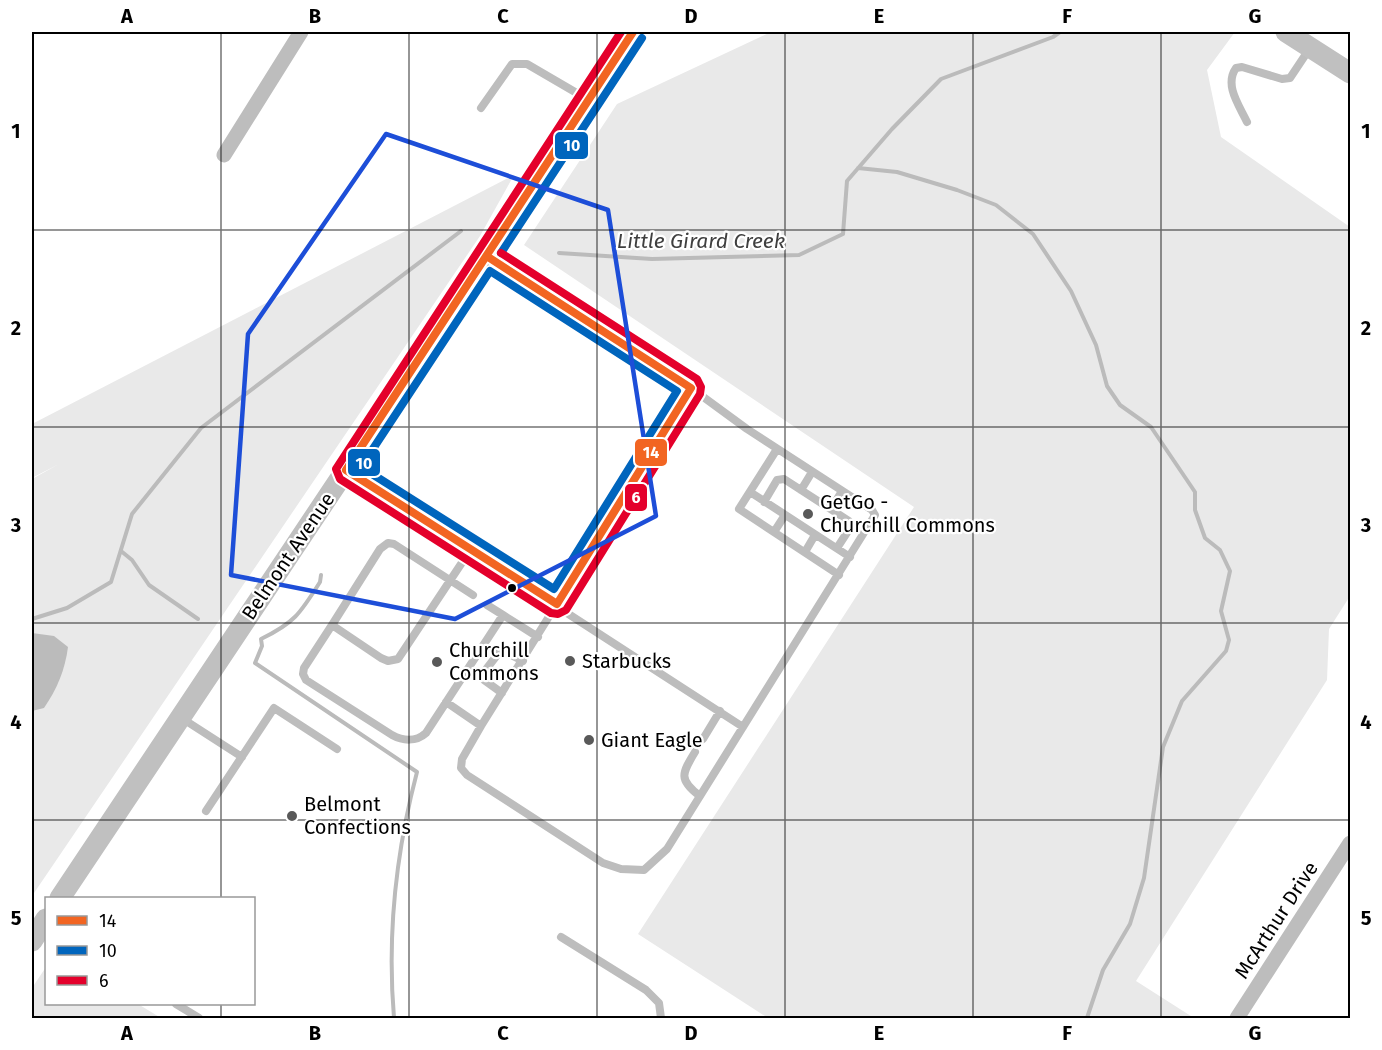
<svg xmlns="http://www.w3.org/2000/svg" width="1382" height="1050" font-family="'Fira Sans',sans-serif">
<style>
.green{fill:#e9e9e9}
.water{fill:#bbb}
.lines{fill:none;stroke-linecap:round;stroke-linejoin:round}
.stream{stroke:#bbb;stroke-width:4}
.service{stroke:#bdbdbd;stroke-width:8}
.minor{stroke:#bdbdbd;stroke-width:15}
.secondary{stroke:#c0c0c0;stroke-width:21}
.bus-1-casing{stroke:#fff;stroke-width:12}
.bus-2-casing{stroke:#fff;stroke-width:12}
.bus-3-casing{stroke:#fff;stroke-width:12}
.bus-1{stroke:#f26522;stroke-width:8}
.bus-2{stroke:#0065bd;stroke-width:8}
.bus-3{stroke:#e4002b;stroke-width:8}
.marked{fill:none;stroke:#1d4ed8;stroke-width:4.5;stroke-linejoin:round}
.grid{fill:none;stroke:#000;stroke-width:1.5;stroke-opacity:0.55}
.poi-dot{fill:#595959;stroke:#fff;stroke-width:2}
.bus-dot{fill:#000;stroke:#fff;stroke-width:2}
.labels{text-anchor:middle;stroke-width:4.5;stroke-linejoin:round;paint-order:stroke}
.poi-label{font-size:20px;fill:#000;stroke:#fff;text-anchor:start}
.street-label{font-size:20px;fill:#000;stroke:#fff}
.water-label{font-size:21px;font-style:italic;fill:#3f3f3f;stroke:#fff}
.line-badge{stroke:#fff;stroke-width:2}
.badge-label{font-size:16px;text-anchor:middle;font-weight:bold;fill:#fff}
.neatline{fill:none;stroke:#000;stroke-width:2}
.grid-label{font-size:20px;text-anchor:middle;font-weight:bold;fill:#000}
</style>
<rect width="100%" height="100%" fill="#fff"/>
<path class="green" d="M771,32H1235L1207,70L1221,137L1350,227V596L1329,629L1327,680L1136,981L1194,1018H768L638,934L914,507L524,245L617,104Z
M514,175L480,236L32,896V479L59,464L32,478V424Z
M46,967V1004H138L161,1018H32V988Z"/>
<path class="water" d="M32,633L54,636L68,647C65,670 57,689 44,708L32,711Z"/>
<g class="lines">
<path class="stream" d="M858,168L897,172L957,190L996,205L1033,234L1071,291L1096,345L1107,386L1120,405L1151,427L1195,492V510L1205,538L1220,550L1230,571L1221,611L1229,640L1226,651L1182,701L1163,747L1144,878L1130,924L1103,970L1087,1018
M559,253L652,259L799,255L843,234L847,181L892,129L941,79L1053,37L1060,32
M121,551L132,560L149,585L198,619
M321,575L320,582C300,614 294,623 261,639L262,646L255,663L417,772C396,852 387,935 394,1018
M32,619L67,608L111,582L132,514L201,428L461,231"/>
<path class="service" d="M481,108L512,64H527L587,99
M1247,122C1239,105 1224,85 1236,68L1242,67L1282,79L1290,78L1310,48
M490,259L691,388L747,429L872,510L875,515L667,849L644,870L621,869L603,863L467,775L461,768L462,759L481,726L691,388
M777,449L739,509L839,575
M346,470L743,727
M801,490L812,472
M750,492L850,557
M764,502L777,480L784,479L849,521L850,528L837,548
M831,509L842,491
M774,532L785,515
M471,549L398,659L388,661L381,658L332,625L304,668L303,674L306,680L392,735C403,741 416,742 426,733L503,615L538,637
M805,552L815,535
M487,605L503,615
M332,625L380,549L388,543L394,544L473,595
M502,693L484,680V672L501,650L523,661
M446,702L481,726
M183,719L242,757
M703,739L720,711
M695,752C682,773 678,780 700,796
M206,811L274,708L337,749
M561,937L646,990L659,1003L661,1018
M176,1004L199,1018"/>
<path class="minor" d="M224,155L301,32
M1237,1018L1350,843"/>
<path class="secondary" d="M1286,32L1350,73
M60,898L488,257L511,217L633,32
M32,941L46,919"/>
<g class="bus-1-casing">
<path id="bus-1" d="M488,257L691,388L557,604L346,470L633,32"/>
</g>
<g class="bus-2-casing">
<path id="bus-2" d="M501,253L642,38
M490,271L677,391L554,589L361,467Z"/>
</g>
<g class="bus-3-casing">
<path id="bus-3" d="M501,253L697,379L701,387L700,394L566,610L558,614L551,613L340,479L336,469L621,32"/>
</g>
<use href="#bus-1" class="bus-1"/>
<use href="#bus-2" class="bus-2"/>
<use href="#bus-3" class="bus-3"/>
</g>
<path class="marked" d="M386,134L608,210L656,516L455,619L231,575L248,334Z"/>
<path class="grid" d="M221,32V898M409,32V1018M597,32V1018M785,32V1018M973,32V1018M1161,32V1018M32,230H1350M32,427H1350M32,623H1350M32,820H1350M221,1004V1018"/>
<g class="poi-dot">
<circle cx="808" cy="514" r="6"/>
<circle cx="570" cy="661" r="6"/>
<circle cx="437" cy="662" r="6"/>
<circle cx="589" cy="740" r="6"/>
<circle cx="292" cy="816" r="6"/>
</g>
<circle class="bus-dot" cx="512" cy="588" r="5"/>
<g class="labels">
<g class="poi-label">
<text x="820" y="509">GetGo -<tspan x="820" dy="23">Churchill Commons</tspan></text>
<text x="449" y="657">Churchill<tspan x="449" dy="23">Commons</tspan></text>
<text x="582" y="668">Starbucks</text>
<text x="601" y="747">Giant Eagle</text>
<text x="304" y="811">Belmont<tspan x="304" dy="23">Confections</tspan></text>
</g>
<g class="street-label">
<text transform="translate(288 556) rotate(-56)" y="7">Belmont Avenue</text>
<text transform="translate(1276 920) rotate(-57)" y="7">McArthur Drive</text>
</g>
<g class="water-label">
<text x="701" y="248">Little Girard Creek</text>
</g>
</g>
<g class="line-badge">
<rect x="554" y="131" width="35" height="29" rx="6" fill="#0065bd"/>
<rect x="634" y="438" width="34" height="29" rx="6" fill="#f26522"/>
<rect x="347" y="448" width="34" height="29" rx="6" fill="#0065bd"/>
<rect x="624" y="483" width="24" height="29" rx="6" fill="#e4002b"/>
</g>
<g class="badge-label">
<text x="572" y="151">10</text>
<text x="651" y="458">14</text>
<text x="364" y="469">10</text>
<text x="636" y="503">6</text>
</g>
<rect width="1382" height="1050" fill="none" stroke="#ffffff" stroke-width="66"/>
<rect x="45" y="897" width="210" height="108" fill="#ffffff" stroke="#999999" stroke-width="1.5"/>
<rect x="57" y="916" width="30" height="9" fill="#f26522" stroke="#999999" stroke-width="1.5"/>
<text x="99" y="927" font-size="18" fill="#000000">14</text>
<rect x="57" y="946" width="30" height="9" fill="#0065bd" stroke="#999999" stroke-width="1.5"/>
<text x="99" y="957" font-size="18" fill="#000000">10</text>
<rect x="57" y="976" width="30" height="9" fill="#e4002b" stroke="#999999" stroke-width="1.5"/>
<text x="99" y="987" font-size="18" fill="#000000">6</text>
<rect x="33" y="33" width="1316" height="984" class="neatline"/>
<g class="grid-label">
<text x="127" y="23">A</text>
<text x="315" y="23">B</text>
<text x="503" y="23">C</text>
<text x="691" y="23">D</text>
<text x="879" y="23">E</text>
<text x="1067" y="23">F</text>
<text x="1255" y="23">G</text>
<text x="16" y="138">1</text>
<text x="1366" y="138">1</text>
<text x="16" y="335">2</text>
<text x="1366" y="335">2</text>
<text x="16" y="532">3</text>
<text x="1366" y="532">3</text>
<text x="16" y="729">4</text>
<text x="1366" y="729">4</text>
<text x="16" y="925">5</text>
<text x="1366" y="925">5</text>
<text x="127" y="1040">A</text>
<text x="315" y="1040">B</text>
<text x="503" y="1040">C</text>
<text x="691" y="1040">D</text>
<text x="879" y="1040">E</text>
<text x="1067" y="1040">F</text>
<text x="1255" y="1040">G</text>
</g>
</svg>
